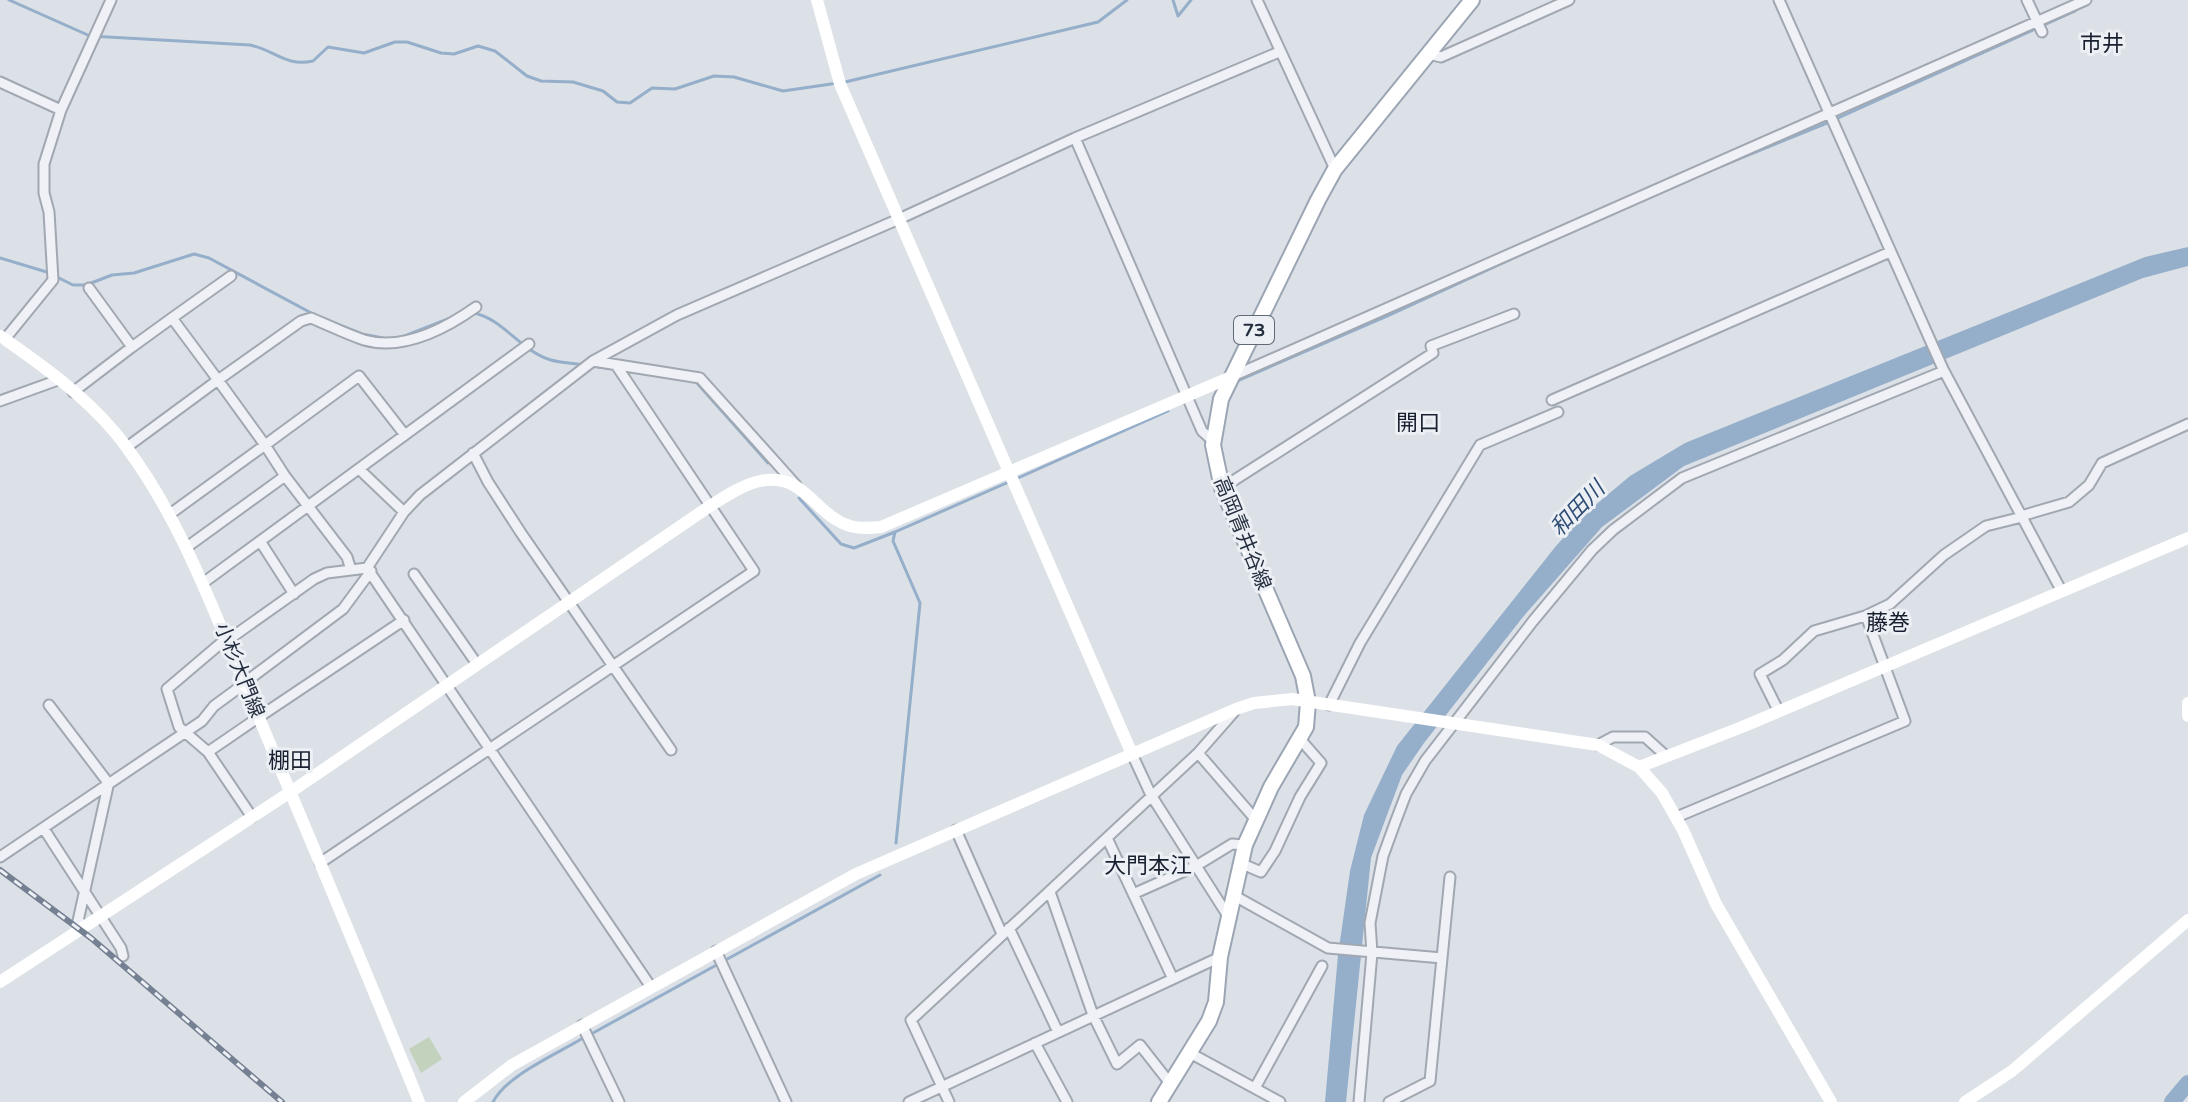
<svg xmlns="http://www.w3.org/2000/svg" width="2188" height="1102" font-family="'Varela Round','Noto Sans JP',sans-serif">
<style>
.green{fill:#c2d2bd}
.water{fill:#95aeca}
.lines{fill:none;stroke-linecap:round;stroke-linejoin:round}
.stream{stroke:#95aeca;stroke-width:3}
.river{stroke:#95aeca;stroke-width:16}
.street-casing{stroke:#a1a8b1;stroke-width:13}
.primary-casing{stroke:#9ba5b4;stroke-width:18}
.street{stroke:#eff1f6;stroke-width:9}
.secondary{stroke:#fff;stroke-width:12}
.primary{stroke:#fff;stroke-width:14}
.rail-casing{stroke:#758092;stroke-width:6}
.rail{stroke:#ecf0f5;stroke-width:3;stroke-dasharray:9;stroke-linecap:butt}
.labels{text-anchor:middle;stroke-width:6;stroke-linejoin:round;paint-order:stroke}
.shield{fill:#ecf0f5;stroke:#616876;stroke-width:2}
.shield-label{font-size:18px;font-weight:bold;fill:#252e3f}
.street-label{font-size:20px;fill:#252e3f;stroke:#ecf0f5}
.neighbourhood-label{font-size:22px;fill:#18202f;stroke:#ecf0f5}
.water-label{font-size:22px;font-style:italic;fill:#2e4d74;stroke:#ecf0f5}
</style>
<rect width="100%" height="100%" fill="#dce1e7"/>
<path class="green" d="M429,1037L442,1059L421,1073L409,1049Z"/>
<path class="water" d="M2188,247V266L2143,278L1684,466L1602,527L1523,617L1424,743L1402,775L1371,858L1346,1102H1325L1338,955L1350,871L1364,815L1397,746L1556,546L1586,513L1630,476L1685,443L2145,257Z"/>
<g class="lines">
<path class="stream" d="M9,0L90,36L250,45C275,50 285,67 313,61L328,47L364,53L395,42H407L441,53L454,54L478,46L495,51L527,76L541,81L573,82L603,91L617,102L630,103L652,88L675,89L714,76L734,77L783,91L838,83
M1173,0L1178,16
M1178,16L1191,0
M845,82L1098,22L1127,0
M1709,171L1827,123L2075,11
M0,258L50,273
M57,277L73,285H86L112,275L134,273L194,254L209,258L315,315
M474,313C503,319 522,352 551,360C561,363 573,363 584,365
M322,318L362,334L383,338
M402,337L458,315
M591,366L607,368
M690,380L696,382L768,463
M1237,381L1387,316L1544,244
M1018,478L1168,411
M799,498L841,544L854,548L895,532
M896,843L920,603L893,541L895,532L1011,481
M593,1033L880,875
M493,1102C507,1075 557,1054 583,1038"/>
<path class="river" d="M2172,1102L2188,1083"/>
<g class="street-casing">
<path id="street" d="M1257,0L1335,169
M1779,0L1943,369L2061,590
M2027,0L2042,32
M1428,54L1441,57L1569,0
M0,82L61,110
M1075,138L1202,431L1214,442
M89,288L132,347L172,318L218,380L301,321L311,318C328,325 346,334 364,340C402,351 445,329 476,307
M172,318L231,276
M5,339L53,280L49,212L44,193V164L61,110L111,0
M593,361L700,378L796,485
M1231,377L2086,0
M73,392L132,347
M1552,400L1890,252
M0,401L58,380
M127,447L218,380L265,445L359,376L405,435
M473,453L488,482L521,533L671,750
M359,469L404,512
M1222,488L1433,353L1431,346L1514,314
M170,514L265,445L285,476
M2021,516L2069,502L2089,485L2102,463L2188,424
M260,541L294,594
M187,547L285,476L347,557L351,570
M367,568L651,987
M414,574L477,664
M203,583L529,344
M227,638L167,689L179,727L208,752L252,817
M228,640L314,579L327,573L367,568L404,512L420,495L593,361L677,315L899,219L1075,138L1279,52
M244,683L343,609L371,571
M49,705L106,780L108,786L78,921L85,926
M1329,705L1360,643L1480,445L1558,412
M1778,710L1760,674L1783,660L1814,631L1865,616L1890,604L1944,555L1986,526L2022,517
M259,717L404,620
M1598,745L1613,737H1645L1666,756
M208,752L259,717
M1198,753L1256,820
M1132,754L1151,795L1228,916
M1679,816L1905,721L1866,616
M44,829L121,948L123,956
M956,830L1002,934
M1107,838L1173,979
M0,857L202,721L214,706L244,684
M320,863L754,571L616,365
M1240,863L1261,872L1275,851L1300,797L1321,763L1300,739
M1050,892L1093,1015L1117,1064L1140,1045L1169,1082
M1133,894L1196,866L1232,844L1245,845
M1233,895L1328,948L1442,958L1430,1081L1389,1102
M1009,928L1058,1032
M716,951L786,1102
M1442,958L1450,877
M582,1025L619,1102
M1035,1043L1067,1102
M1190,1053L1280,1102
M1255,1088L1322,966
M909,1102L1220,957
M949,1102L911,1020L1198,753L1234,712
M1359,1102L1372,953L1370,923L1383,856L1395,823L1406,794L1425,761L1533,621L1592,550L1613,530L1682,478L1944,371"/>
</g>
<g class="primary-casing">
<path id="primary" d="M1159,1102L1209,1021L1216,1002L1220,957L1245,845L1271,787L1306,727L1308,702L1303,676L1222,488L1213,445L1221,399L1318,200L1335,169L1472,0"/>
</g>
<use href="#street" class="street"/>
<path class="secondary" d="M817,0L840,84L1132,754
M0,336C45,367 95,403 127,448C181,521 211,605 246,687C304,825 363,963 419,1102
M2188,703V716
M1639,767L1742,727L2188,538
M0,982L292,791L710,506C726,496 742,485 760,481C805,472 814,515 850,526C861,529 871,528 881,527L1231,377
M464,1102L512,1065L856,874L1236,709L1254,703L1292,699L1598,745L1639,767L1662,793L1683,830L1716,904L1831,1102
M1965,1102L2012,1071L2188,920"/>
<use href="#primary" class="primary"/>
<g class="rail-casing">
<path id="rail" d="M0,870L91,938L282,1102"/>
</g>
<use href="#rail" class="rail"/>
</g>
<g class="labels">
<rect class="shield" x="1234" y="316" width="40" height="28" rx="6"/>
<g class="shield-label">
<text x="1254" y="336">73</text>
</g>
<g class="street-label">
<text transform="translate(1243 533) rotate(68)" y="7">高岡青井谷線</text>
<text transform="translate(240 670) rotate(68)" y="7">小杉大門線</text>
</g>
<g class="neighbourhood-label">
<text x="2102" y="51">市井</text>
<text x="1418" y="430">開口</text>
<text x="1888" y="630">藤巻</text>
<text x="290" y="768">棚田</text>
<text x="1148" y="873">大門本江</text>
</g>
<g class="water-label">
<text transform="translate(1577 508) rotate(-46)" y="8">和田川</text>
</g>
</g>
</svg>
